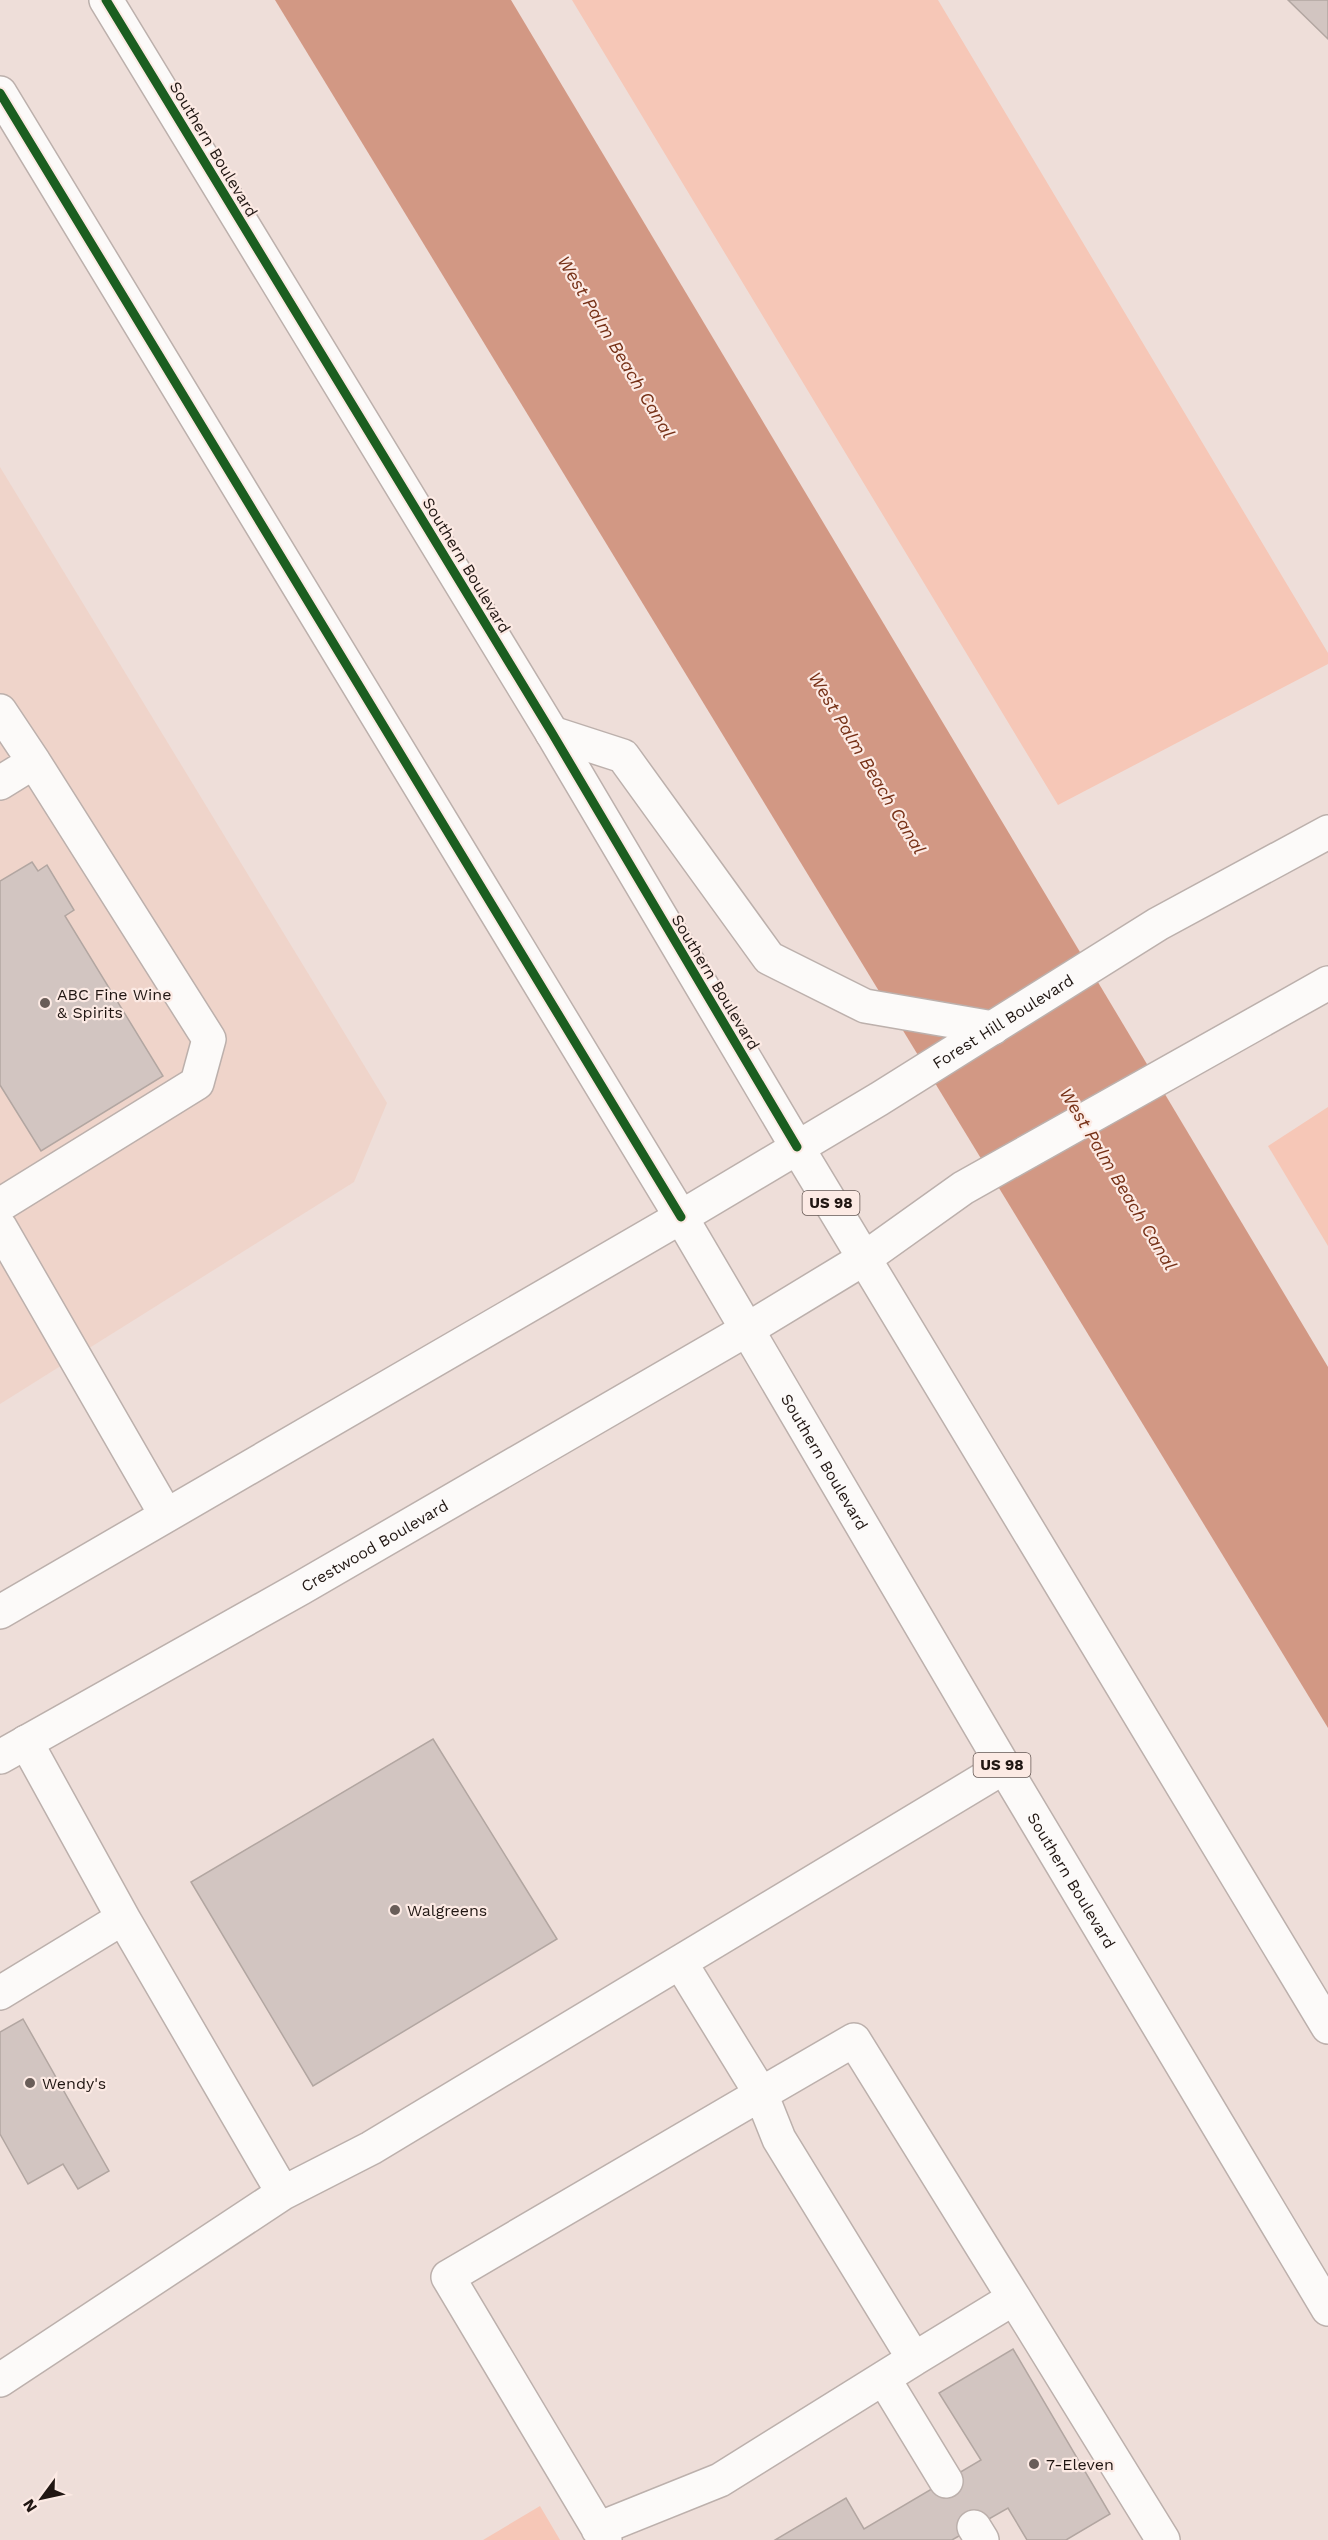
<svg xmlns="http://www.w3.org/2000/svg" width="1328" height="2540" font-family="'Work Sans',sans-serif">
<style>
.built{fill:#efd4ca}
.green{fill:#f6c7b7}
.water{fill:#d29884}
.building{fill:#d2c5c1;stroke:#b2a6a1;stroke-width:1.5}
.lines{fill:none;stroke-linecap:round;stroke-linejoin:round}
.minor-casing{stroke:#bcb0ac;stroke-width:36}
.major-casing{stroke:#bcb0ac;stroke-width:36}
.highway-casing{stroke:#bcb0ac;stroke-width:36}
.minor{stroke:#fcfaf9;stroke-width:33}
.major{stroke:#fcfaf9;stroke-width:33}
.highway{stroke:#fcfaf9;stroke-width:33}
.cycleway-casing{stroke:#fceae4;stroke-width:13}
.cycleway{stroke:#1b5e20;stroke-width:9}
.poi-dot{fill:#695d58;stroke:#fceae4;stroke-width:2}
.labels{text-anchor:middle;stroke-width:4.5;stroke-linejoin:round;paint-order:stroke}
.shield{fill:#fceae4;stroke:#635652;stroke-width:1.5}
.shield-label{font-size:15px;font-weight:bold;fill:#211713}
.street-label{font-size:16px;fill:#211713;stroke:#fceae4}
.poi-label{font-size:16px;fill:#211713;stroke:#fceae4;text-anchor:start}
.water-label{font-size:18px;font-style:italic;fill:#763016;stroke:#fceae4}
</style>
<rect width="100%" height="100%" fill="#eeded9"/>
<path class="built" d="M0,467L387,1103L354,1182L0,1404Z"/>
<path class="green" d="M572,0H938L1328,653V664L1058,805Z
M1328,1107V1246L1268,1146Z
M540,2506L560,2540H483Z"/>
<path class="water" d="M275,0H511L1328,1367V1728Z"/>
<path class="building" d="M1288,0H1328V39Z
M32,862L38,871L47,865L74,910L65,916L163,1076L41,1151L0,1085V881Z
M433,1739L557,1939L313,2086L191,1882Z
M23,2019L109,2171L78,2189L63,2164L28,2184L0,2134V2032Z
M1013,2349L1110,2514L1066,2540H1027L1008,2508L952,2540H775L846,2498L864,2529L981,2460L939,2393Z"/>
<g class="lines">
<g class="minor-casing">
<path id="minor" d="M0,711L34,762
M0,783L34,762L209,1039L197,1083L0,1205
M0,1227L166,1515
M26,1742L123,1918
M0,1993L123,1918L283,2193
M1014,2298L1163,2540
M884,2379L946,2481
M0,2380L283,2193L371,2148L1004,1767
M974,2527L982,2540
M598,2529L720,2480L914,2359L779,2139L761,2094L854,2040L1014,2298L914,2359
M605,2540L448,2277L761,2094L680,1962"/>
</g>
<g class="major-casing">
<g id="major">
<path id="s1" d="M0,1612L681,1217L879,1099L1158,924L1328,832"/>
<path id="s2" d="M0,1757L301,1588L748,1329L865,1258L963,1188L1328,983"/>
</g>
</g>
<g class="highway-casing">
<g id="highway">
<path d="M106,0L552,733L797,1147L1328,2027"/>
<path id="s3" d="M0,93L681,1217L1004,1767L1328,2309"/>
<path d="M552,733L623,756L769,958L865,1006L993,1028"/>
</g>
</g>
<use href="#minor" class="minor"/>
<use href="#major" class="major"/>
<use href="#highway" class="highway"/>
<g class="cycleway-casing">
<path id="cycleway" d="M106,0L552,733L797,1147
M0,93L681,1217"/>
</g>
<use href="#cycleway" class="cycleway"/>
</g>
<g class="poi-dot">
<circle cx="45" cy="1003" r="6"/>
<circle cx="395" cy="1910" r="6"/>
<circle cx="30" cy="2083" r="6"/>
<circle cx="1034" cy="2464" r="6"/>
</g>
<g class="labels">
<g class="shield">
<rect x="802.5" y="1191" width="57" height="24" rx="4.5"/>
<rect x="973.5" y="1753" width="57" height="24" rx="4.5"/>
</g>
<g class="shield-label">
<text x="831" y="1208">US 98</text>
<text x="1002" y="1770">US 98</text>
</g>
<g class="street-label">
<text transform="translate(214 149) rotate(59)" y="6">Southern Boulevard</text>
<text transform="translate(467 565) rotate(59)" y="6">Southern Boulevard</text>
<text transform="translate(716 982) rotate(59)" y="6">Southern Boulevard</text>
<text dy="6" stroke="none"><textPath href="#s1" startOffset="1164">Forest Hill Boulevard</textPath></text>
<text dy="6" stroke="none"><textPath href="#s3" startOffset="1598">Southern Boulevard</textPath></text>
<text dy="6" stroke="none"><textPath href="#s2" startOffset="430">Crestwood Boulevard</textPath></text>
<text dy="6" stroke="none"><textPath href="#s3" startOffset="2084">Southern Boulevard</textPath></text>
</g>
<g class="poi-label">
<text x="57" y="1000">ABC Fine Wine<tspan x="57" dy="18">&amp; Spirits</tspan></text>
<text x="407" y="1916">Walgreens</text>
<text x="42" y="2089">Wendy's</text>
<text x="1046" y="2470">7-Eleven</text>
</g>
<g class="water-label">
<text transform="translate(616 347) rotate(59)" y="6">West Palm Beach Canal</text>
<text transform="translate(867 763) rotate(59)" y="6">West Palm Beach Canal</text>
<text transform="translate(1118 1179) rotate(59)" y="6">West Palm Beach Canal</text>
</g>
</g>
<g transform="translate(42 2498) rotate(237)" stroke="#fceae4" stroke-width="4.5" paint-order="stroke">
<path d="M0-4.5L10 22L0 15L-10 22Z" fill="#211713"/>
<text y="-9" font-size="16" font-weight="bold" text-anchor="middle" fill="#211713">N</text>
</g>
</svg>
